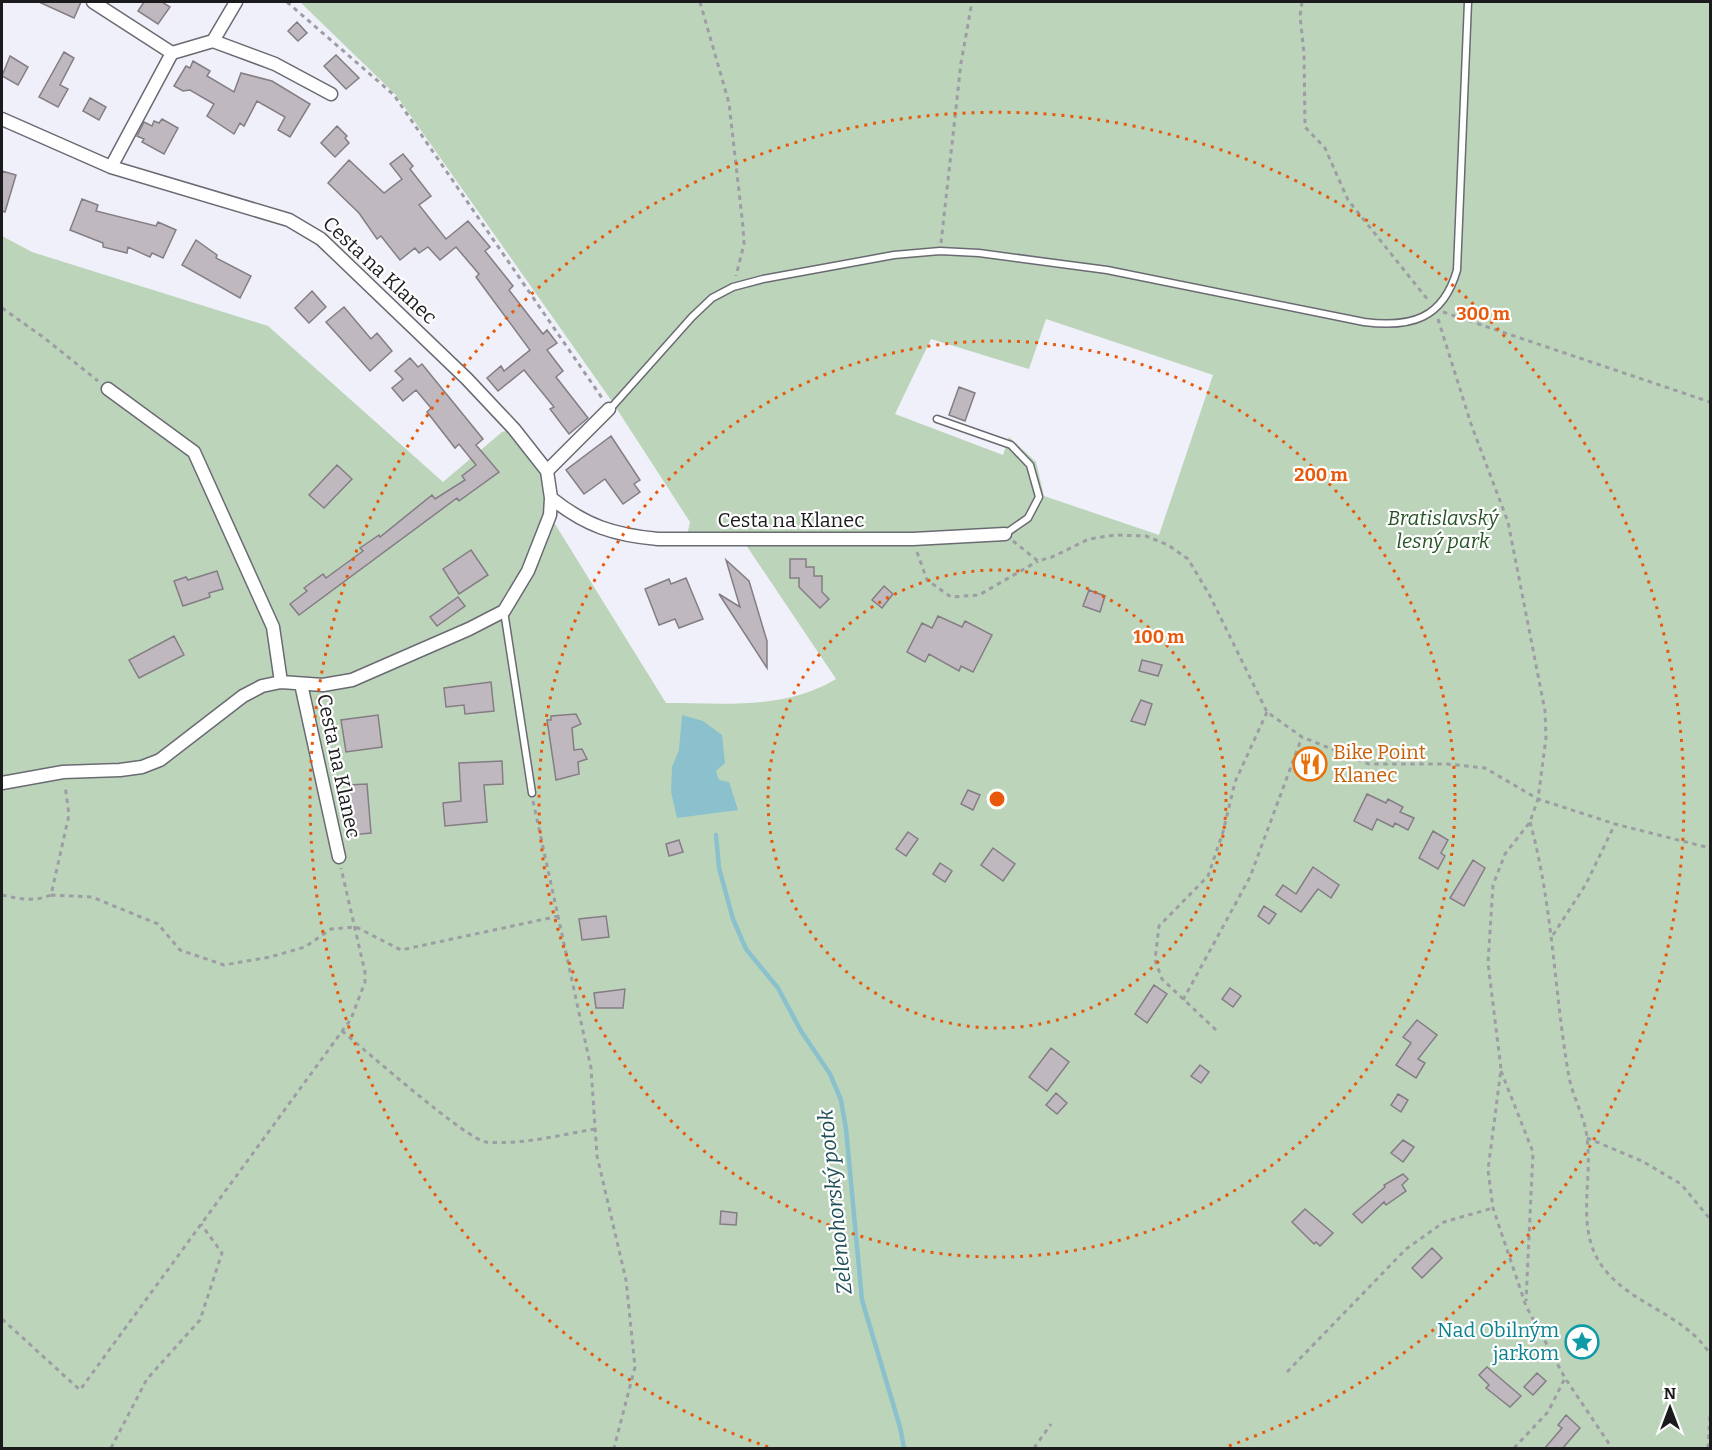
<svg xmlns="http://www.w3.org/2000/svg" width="1712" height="1450" font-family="Bitter,serif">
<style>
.green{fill:#bcd5ba;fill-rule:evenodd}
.water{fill:#8ac1cc}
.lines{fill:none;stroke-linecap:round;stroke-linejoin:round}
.stream{stroke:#8ac1cc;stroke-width:4.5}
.building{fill:#bfb8bf;stroke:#847d84;stroke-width:1.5}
.lane-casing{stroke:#6a6a73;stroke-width:9}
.street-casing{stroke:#6a6a73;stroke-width:15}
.path{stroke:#9d9da4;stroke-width:3;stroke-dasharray:4.5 4.5;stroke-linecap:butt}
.lane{stroke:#fff;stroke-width:6}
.street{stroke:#fff;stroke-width:12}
.ring{fill:none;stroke:#e8590c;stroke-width:3;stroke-dasharray:3 6}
.labels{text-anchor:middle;stroke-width:4.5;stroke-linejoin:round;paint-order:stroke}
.street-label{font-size:20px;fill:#1b1b1e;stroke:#fefefe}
.park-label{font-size:20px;font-style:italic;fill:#275426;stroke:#fefefe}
.food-label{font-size:20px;fill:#c56008;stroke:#fefefe;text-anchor:start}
.culture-label{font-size:20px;fill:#0d838f;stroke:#fefefe;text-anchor:end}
.water-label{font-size:21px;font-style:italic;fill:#1f4e57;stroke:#fefefe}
.centre{fill:#e8590c;stroke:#fefefe;stroke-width:3}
.ring-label{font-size:18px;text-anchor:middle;font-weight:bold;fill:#e8590c;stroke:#fefefe;stroke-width:4.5;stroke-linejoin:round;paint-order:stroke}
</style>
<rect width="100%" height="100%" fill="#eff0f9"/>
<path class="green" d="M300,2H1710V1448H2V236L32,252L268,326L443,482L502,432L514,429L547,471L550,516L666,703C724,703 785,710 836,679L742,539L686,540L690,522L611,400L396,95ZM1046,319L1213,375L1159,535L1044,496L1036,462L1009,437L1003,455L895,414L931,339L1029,369Z"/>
<path class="water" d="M682,715L703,721L722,735L725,763L716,771L719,780L729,782L738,810L677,818L671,792L672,767L679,750Z"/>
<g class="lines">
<path class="stream" d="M716,835L719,868L733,919L746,949L778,988L801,1031L830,1074L841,1100L846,1129L862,1300L900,1427L904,1448"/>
</g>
<path class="building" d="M39,2H81L74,18Z
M144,2H162L170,7L158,24L138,11Z
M297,22L307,33L298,41L288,31Z
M64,52L74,58L60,85L68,89L58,107L39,97Z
M336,55L359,78L346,89L324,66Z
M10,56L28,67L18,85L2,76Z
M193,61L210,71L207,76L234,92L241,73L272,81L310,104L290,137L278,130L285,117L257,101L244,126L240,123L234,134L207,116L214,104L190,90L183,91L174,86L186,66L190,68Z
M90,98L106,107L99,120L83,111Z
M162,119L178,128L164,154L142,142L144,139L137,136L144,122L152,126L154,121L159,123Z
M337,126L347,136L345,138L349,143L335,157L321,143Z
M403,154L413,166L410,169L431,196L419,205L446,239L468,221L490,247L485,251L513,286L509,290L543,334L547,330L557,343L547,350L563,371L556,377L588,418L569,434L550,409L554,407L524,370L498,391L487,378L501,366L504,371L530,350L476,277L479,274L456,247L440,260L428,247L419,253L415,248L400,260L381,236L377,239L359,213L328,183L349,160L384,193L402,179L390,164Z
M2,171L16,175L5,212L2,211Z
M82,199L98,205L96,211L156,226L158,222L176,230L163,258L152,253L150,257L128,247L127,253L103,247V243L70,230Z
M196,240L217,255L216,258L251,276L240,298L182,265Z
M312,291L326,307L309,323L295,308Z
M344,307L371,339L377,333L392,351L370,371L326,322Z
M410,358L418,367L422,364L483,439L476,445L499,472L459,501L457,498L299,615L290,604L307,591L304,588L323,574L326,578L363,551L360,548L379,535L380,537L432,495L435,499L465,480L462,476L476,465L459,444L455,448L445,435L427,412L431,408L416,390L403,401L392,388L403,379L395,371Z
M959,387L975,393L965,421L949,415Z
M611,436L640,480L634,484L640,492L623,504L605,479L584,494L566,470Z
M337,465L352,479L324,508L309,495Z
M471,550L488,575L459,594L443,569Z
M790,559H806V567H814V576H822V592L829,599L820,608L799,587V578H790Z
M726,560L749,581L767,641V668L719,594L740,607Z
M217,571L223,589L209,593L210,597L183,606L174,581L186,577L188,580Z
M686,578L703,619L679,628L675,619L659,625L645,589L669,579L671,584Z
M884,586L893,594L882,608L872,600Z
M1089,590L1105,596L1100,612L1083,606Z
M458,597L465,606L437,626L430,617Z
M938,616L962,627L965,621L992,635L973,672L961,666L959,671L929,654L925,662L907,652L922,623L932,628Z
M174,636L184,655L139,678L129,660Z
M1142,660L1162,665L1158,676L1139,671Z
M491,682L494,711L465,714L464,705L446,707L444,688Z
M1141,700L1152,704L1145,725L1131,721Z
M576,714L581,724L572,728L574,750L582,749L587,759L578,762L579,774L556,780L547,720H551V716Z
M378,715L382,747L346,752L341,720Z
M502,761L503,784L484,785L487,822L445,826L443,803L461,801L459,763Z
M367,784L371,833L351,835L348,785Z
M968,790L980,795L973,810L961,804Z
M1367,794L1386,803L1388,799L1403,807L1400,812L1414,818L1408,830L1395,823L1393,827L1377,819L1372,830L1354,821Z
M1433,831L1448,840L1441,853L1445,856L1438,869L1419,858Z
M908,832L918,839L906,856L896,849Z
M679,840L683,852L669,856L666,844Z
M993,848L1015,864L1003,881L981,865Z
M1473,860L1485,868L1464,906L1450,898Z
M940,863L952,871L945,882L933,874Z
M1313,867L1339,885L1331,898L1318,889L1301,912L1276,895L1283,885L1296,894Z
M1264,906L1276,914L1269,924L1258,916Z
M606,916L609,937L582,940L579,919Z
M1154,985L1167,994L1147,1023L1135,1014Z
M1230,988L1241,996L1233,1007L1222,999Z
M625,989L623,1008H596L594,993Z
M1417,1020L1437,1035L1418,1059L1425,1063L1416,1078L1396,1065L1411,1043L1403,1037Z
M1051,1048L1069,1062L1047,1091L1029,1077Z
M1200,1065L1209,1072L1201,1083L1191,1076Z
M1056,1093L1067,1103L1057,1114L1046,1105Z
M1398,1094L1408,1100L1401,1112L1391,1105Z
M1403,1140L1414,1147L1403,1162L1391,1153Z
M1403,1174L1408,1179L1402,1185L1406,1191L1386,1205L1384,1202L1362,1223L1353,1214L1385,1187L1384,1185Z
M1305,1209L1333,1233L1320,1246L1316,1242L1314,1244L1292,1222Z
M721,1211L737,1213L736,1225L720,1224Z
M1432,1248L1442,1258L1422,1278L1412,1268Z
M1487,1367L1521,1396L1510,1407L1486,1388L1489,1385L1479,1375Z
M1537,1373L1546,1381L1533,1395L1524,1387Z
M1566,1415L1580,1428L1562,1449H1544L1562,1428L1558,1425Z"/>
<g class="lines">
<g class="lane-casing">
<path id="lane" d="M610,409L692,317L712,298L733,287L763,279L894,255L940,251L979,253L1107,270L1364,322C1411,328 1443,319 1457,270L1468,2
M937,419L1011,445L1030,465L1039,497L1028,518L1005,534
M504,611L532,793"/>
</g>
<g class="street-casing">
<path id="street" d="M93,2L172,53
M213,41L275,64L331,94
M2,119L111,167L289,220L321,239L467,379L514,429L547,471L551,498L550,515L528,571L504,611L469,629L352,680L323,685L281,682L262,686L243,696L160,760L142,767L120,770L63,772L2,783
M111,167L172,53L213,41L236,2
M108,389L194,452L273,627L281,682
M547,471L609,409
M551,498C586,526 614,535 658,539H913L1005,534
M301,684L339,857"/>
</g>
<path class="path" d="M287,2L394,95L602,398
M700,2L729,103L743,227L744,244L736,276
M1302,2L1300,16L1304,53L1305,127L1325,148L1348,200L1428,300
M941,243L961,63L972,2
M2,308L43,337L98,381
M1443,312L1710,402
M1438,319L1471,424L1508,522L1545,711L1546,738L1538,799L1530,822L1505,854L1493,885L1488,963L1501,1069L1488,1170L1493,1208L1526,1306L1565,1378L1612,1448
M1013,541L1038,561L1052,557L1089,539L1115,535L1146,536L1168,545L1188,559L1209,594L1267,712L1302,737L1369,764H1447L1485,768L1538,799L1615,824L1710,848
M917,552L927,580L951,597L979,595L1038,561
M533,801L591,1068L597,1156L626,1280L635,1367L614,1448
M1530,822C1553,905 1554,992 1569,1077C1573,1098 1585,1117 1587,1138C1593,1181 1575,1228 1602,1266C1630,1305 1684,1313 1710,1354
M2,895C20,899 34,902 51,895L69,815L65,785
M51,895L92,897L158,924L180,950L224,965L270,957L305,947L331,929L356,927L401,950L559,916
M1553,935L1586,884L1615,824
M1183,1000L1250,877L1302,737
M1216,1030L1162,979L1155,960L1159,926L1208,876L1223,832L1235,782L1267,712
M342,1031C365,1050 467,1140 486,1142C522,1145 560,1135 595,1129
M1501,1071L1533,1152L1526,1301
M1587,1138L1642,1161L1681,1184L1710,1219
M2,1319L80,1390L351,1019L365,982V972L341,868
M1287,1372L1406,1249L1444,1222L1493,1208
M111,1448L147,1379L200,1320L222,1253L201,1224
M1034,1448L1051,1424
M1514,1448L1548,1412L1565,1378
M1708,1448L1710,1415"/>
<use href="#lane" class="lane"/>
<use href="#street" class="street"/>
</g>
<g class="ring">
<circle cx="997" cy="799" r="229"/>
<circle cx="997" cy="799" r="458"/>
<path d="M768 1447A687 687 0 1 1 1226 1447"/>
</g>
<defs>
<g id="restaurant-ring" transform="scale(1.725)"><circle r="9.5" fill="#fefefe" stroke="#e8710a" stroke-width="1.5"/><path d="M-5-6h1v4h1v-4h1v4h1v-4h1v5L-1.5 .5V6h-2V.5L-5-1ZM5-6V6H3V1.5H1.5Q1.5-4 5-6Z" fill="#e8710a"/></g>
<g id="sight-ring" transform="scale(1.725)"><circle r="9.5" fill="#fefefe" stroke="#0f9aa8" stroke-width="1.5"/><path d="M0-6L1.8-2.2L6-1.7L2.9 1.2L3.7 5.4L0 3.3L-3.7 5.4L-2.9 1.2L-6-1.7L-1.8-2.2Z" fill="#0f9aa8"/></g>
</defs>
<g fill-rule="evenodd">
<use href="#restaurant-ring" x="1310" y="764"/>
<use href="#sight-ring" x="1582" y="1342"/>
</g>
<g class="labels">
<g class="street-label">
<text transform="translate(380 270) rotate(43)" y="7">Cesta na Klanec</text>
<text x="791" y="527">Cesta na Klanec</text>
<text transform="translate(339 766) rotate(78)" y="7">Cesta na Klanec</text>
</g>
<g class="park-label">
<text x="1443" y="525">Bratislavský<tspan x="1443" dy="23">lesný park</tspan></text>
</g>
<g class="food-label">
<text x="1333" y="759">Bike Point<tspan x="1333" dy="23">Klanec</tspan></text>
</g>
<g class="culture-label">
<text x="1559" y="1337">Nad Obilným<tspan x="1559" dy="23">jarkom</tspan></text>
</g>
<g class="water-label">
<text transform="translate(835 1202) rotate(-96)" y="7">Zelenohorský potok</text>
</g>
</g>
<circle cx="997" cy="799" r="9" class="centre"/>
<g class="ring-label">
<text x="1483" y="320">300 m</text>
<text x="1321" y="481">200 m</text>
<text x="1159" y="643">100 m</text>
</g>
<rect width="1712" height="1450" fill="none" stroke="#1b1b1e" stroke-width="6"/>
<g transform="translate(1670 1408)" stroke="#fefefe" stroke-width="4.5" paint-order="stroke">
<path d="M0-4.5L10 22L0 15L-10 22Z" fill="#1b1b1e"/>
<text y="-9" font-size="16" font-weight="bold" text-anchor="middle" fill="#1b1b1e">N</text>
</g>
</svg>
